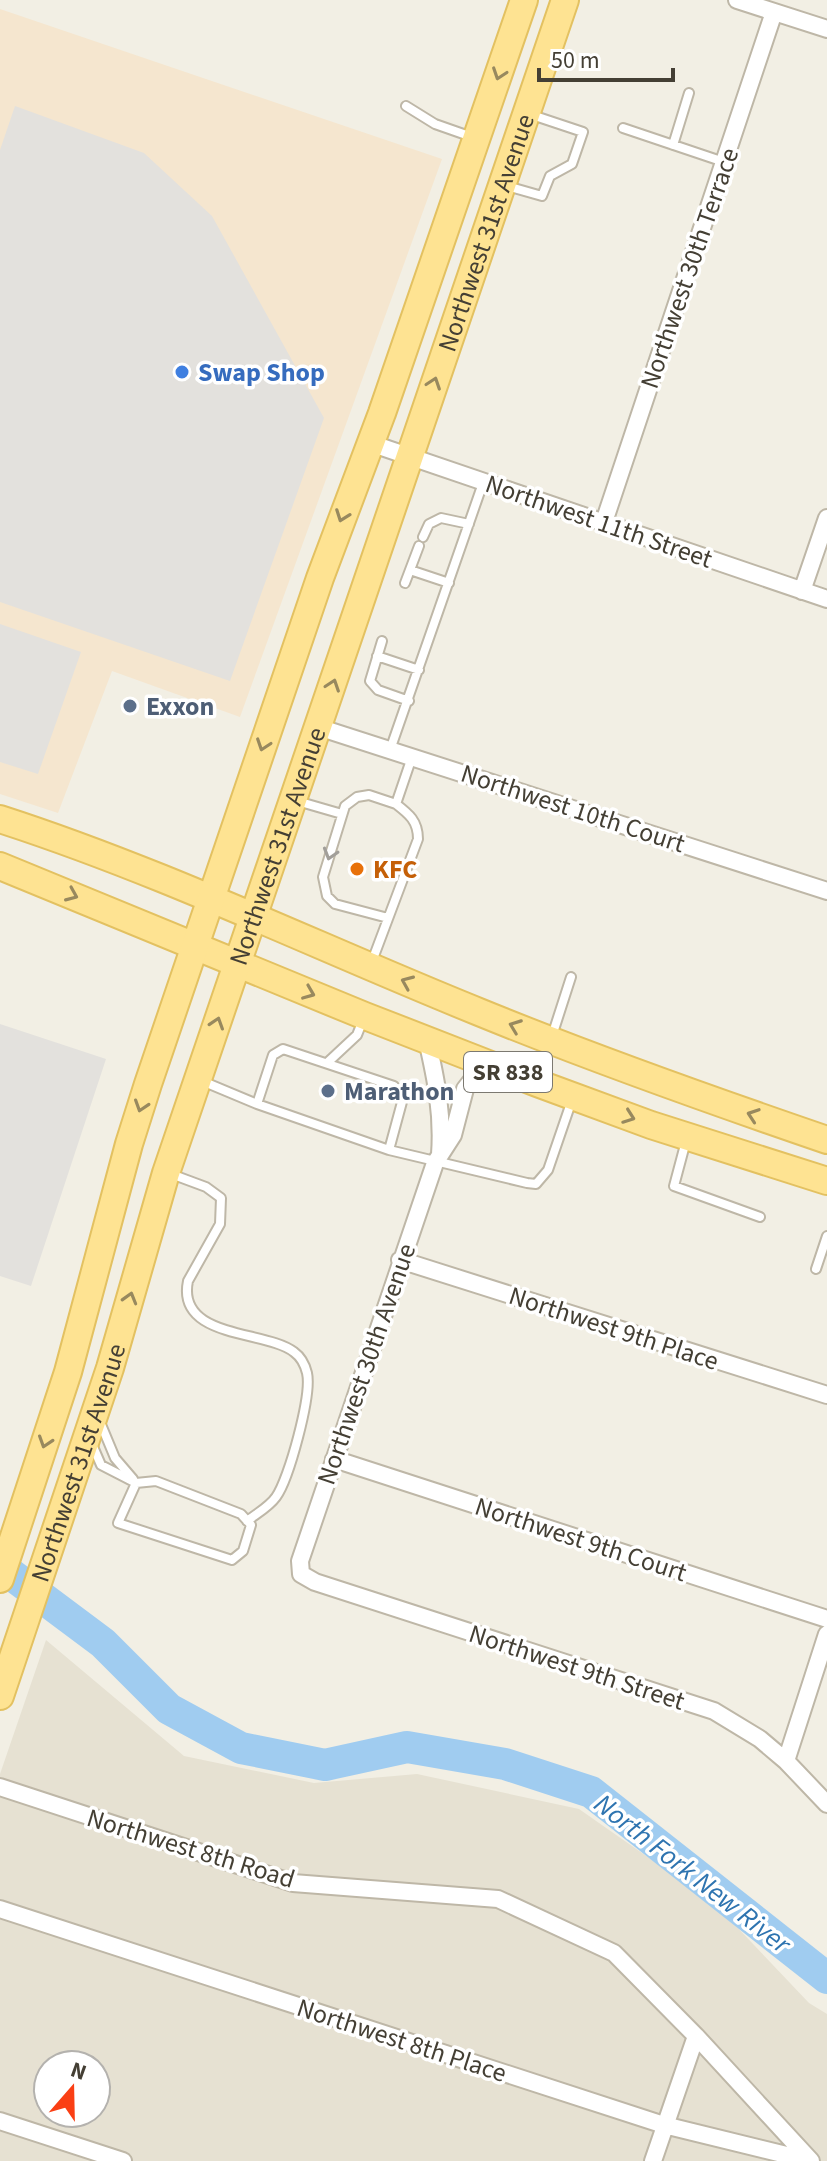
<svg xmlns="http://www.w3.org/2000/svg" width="827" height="2161" font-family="'Source Sans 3',sans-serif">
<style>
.residential{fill:#e6e1d2;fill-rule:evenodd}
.commercial{fill:#f5e6cf}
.parking{fill:#e3e1dd}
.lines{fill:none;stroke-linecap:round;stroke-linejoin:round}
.river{stroke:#a0ccf0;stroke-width:32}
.lane-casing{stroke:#beb7a7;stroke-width:12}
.street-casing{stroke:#beb7a7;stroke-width:20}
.primary-casing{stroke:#e3c161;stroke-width:30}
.lane{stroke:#fff;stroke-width:8}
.street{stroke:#fff;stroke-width:16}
.primary{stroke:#fee392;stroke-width:26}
.oneway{stroke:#98895e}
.oneway2{stroke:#a29f9a}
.shop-dot{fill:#3f7fe0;stroke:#fff;stroke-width:3}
.service-dot{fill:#5c6f8a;stroke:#fff;stroke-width:3}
.food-dot{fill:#e8710a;stroke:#fff;stroke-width:3}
.labels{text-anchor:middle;stroke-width:7;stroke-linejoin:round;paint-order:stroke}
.shield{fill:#fff;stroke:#7c7971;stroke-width:2}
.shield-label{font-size:24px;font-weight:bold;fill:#443f34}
.street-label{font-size:26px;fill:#443f34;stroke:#fff}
.shop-label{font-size:26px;font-weight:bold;fill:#366cbe;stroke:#fff;text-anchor:start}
.service-label{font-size:26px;font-weight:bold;fill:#4e5e75;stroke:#fff;text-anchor:start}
.food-label{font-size:26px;font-weight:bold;fill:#c56008;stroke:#fff;text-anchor:start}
.water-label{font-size:28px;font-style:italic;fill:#2e74b0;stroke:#fff}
</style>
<rect width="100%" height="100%" fill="#f2efe4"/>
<path class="residential" d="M46,1640L184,1756L314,1783L417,1774L579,1809L715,1904L809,2003L827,2014V2161H0V1774ZM48,2065H96V2113H48Z"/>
<path class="commercial" d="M0,9L442,159L240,717L112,671L58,813L0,794Z"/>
<path class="parking" d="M15,106L144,153L212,216L324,418L230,681L0,602V150Z
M0,624L81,652L38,774L0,762Z
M0,1024L106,1059L31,1286L0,1276Z"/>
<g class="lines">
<path class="river" d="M0,1566L103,1643L169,1709L241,1748L325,1765L407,1747L505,1764L591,1792L827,1978"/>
<g class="lane-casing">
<path id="lane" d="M406,106L435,124L472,137
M623,128L724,162
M673,145L689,93
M507,186L542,196L550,176L572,164L583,132L529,114
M423,537L429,524L441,518L469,524
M410,570L449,583
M405,583L419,546
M382,641L370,681L378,690L409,701
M377,656L419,670
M390,750L483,483
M297,801L342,814
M388,918L335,904L327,896L323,877L345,806L357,797L369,795L396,804
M371,964L418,839C418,821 409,814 396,804L412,757
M552,1036L571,977
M327,1063L357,1035L363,1020
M202,1081L257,1104L389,1150L527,1183L536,1184L548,1170L572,1100
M257,1104L273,1055L283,1049L394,1086L402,1102L389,1150
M686,1141L674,1186L760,1217
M171,1174L206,1187L221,1198L220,1224L188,1281C176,1339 266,1330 294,1352C301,1357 305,1365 307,1373C312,1395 289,1479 276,1497C269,1507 256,1514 247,1521
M816,1269L827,1236
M100,1422L115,1458L133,1479
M91,1442L101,1465L136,1483L156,1481L241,1514L251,1525L243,1551L232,1560L118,1523L136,1483"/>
</g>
<g class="street-casing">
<path id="street" d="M737,0L827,29
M370,443L827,599
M603,525L774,12
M802,591L827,518
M318,727L827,891
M427,1040C436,1079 443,1114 440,1154
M485,1063L465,1089L453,1135L435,1163L300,1561L301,1574L315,1582L714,1711L760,1739L786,1761L827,1804
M400,1260L827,1395
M334,1459L827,1619
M786,1761L827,1634
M0,1787L293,1883L498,1899L614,1953L696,2036L811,2161
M0,1909L664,2125L807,2160
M0,2121L123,2161
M653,2161L696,2036"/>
</g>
<g class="primary-casing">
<g id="primary">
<path d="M0,819C164,872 320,948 479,1012C594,1059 710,1100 827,1140"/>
<path d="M0,866L365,1016L537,1083L651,1125L827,1181"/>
<path d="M0,1579L68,1372L129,1144L148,1084L320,578L382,413L524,0"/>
<path id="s1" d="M0,1696L110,1368L166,1173L565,0"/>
</g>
</g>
<use href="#lane" class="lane"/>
<use href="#street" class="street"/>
<use href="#primary" class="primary"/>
</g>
<defs><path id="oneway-chevron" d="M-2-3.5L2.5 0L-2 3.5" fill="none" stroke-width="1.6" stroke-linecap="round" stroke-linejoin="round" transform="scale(2)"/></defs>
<g class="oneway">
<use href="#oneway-chevron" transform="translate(499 74) rotate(109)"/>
<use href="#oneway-chevron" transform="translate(434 383) rotate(-71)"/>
<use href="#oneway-chevron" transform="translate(342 516) rotate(110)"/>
<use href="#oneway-chevron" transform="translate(333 685) rotate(-71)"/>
<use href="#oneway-chevron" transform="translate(263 745) rotate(109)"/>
<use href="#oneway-chevron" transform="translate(72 895) rotate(23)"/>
<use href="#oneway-chevron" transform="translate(407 982) rotate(-157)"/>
<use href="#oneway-chevron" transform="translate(309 993) rotate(22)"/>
<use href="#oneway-chevron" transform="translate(217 1023) rotate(-72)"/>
<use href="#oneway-chevron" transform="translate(515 1026) rotate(-159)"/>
<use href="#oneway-chevron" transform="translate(141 1106) rotate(108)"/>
<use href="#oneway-chevron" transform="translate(753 1115) rotate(-161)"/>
<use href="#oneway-chevron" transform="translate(629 1117) rotate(20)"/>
<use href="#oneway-chevron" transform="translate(130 1298) rotate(-74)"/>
<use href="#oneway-chevron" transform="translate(45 1442) rotate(108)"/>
</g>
<use class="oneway2" href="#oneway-chevron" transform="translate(330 854) rotate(107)"/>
<circle class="shop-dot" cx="182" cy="372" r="8"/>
<g class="service-dot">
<circle cx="130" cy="706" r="8"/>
<circle cx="328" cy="1091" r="8"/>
</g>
<circle class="food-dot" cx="357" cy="869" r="8"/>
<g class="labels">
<rect class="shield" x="464" y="1052" width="88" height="40" rx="6"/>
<g class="shield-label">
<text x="508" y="1080">SR 838</text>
</g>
<g class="street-label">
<text dy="9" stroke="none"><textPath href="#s1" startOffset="1542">Northwest 31st Avenue</textPath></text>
<text transform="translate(689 268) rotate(-71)" y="9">Northwest 30th Terrace</text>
<text transform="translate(599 521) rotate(19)" y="9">Northwest 11th Street</text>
<text transform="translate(573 808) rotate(18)" y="9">Northwest 10th Court</text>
<text dy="9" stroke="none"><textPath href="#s1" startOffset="894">Northwest 31st Avenue</textPath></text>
<text transform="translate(614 1328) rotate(18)" y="9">Northwest 9th Place</text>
<text transform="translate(366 1364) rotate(-71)" y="9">Northwest 30th Avenue</text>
<text dy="9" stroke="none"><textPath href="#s1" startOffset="246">Northwest 31st Avenue</textPath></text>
<text transform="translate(581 1539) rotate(18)" y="9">Northwest 9th Court</text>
<text transform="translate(577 1667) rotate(18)" y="9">Northwest 9th Street</text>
<text transform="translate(191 1848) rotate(17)" y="9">Northwest 8th Road</text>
<text transform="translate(402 2040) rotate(18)" y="9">Northwest 8th Place</text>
</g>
<g class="shop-label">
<text x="198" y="381">Swap Shop</text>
</g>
<g class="service-label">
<text x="146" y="715">Exxon</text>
<text x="344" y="1100">Marathon</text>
</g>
<g class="food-label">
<text x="373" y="878">KFC</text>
</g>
<g class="water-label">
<text transform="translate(693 1873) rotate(38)" y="10">North Fork New River</text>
</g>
</g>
<g transform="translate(72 2089) rotate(20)"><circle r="38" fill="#ffffff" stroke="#b4b2ae" stroke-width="2"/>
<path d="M0-6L14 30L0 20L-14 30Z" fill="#fa3f14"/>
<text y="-12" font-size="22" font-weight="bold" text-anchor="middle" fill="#443f34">N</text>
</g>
<path d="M539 68v12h134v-12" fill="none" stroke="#443f34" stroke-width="4"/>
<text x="551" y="68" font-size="24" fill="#443f34" stroke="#ffffff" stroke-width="6" paint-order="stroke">50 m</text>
</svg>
